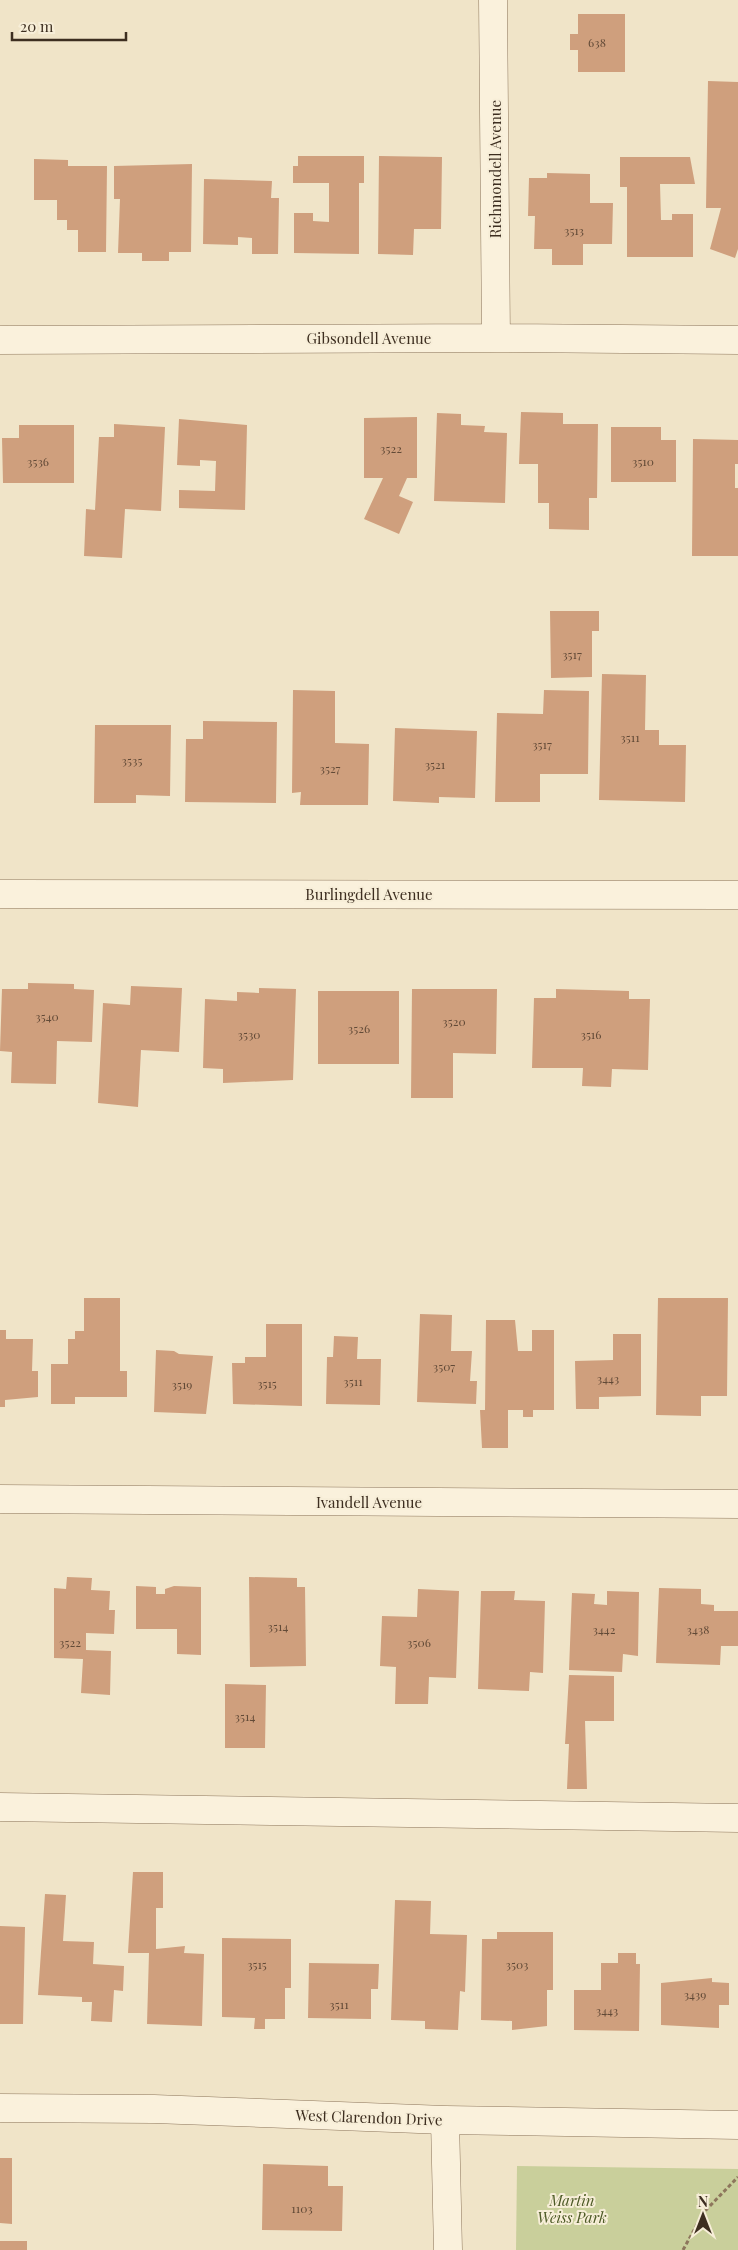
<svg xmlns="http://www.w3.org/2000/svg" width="738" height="2250" font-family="'Playfair Display',serif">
<rect width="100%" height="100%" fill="#f0e4c8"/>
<!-- green -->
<path fill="#c9cf9b" d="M517,2166L738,2169V2250H516Z"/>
<!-- building -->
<path fill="#cf9f7d" d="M578,14H625V72H578V50H570V34H578Z
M708,81L738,82V249L735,258L710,249L721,208H706Z
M298,156H364V183H359V254L294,253V213H313V221L329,222V183H293V166H298Z
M379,156L442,157L441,229H414L413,255L378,254Z
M620,157H690L695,184H660L661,220H672V214H693V257H627V187H620Z
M34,159L68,160V166H107L106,252H78V230H67V220H57V200H34Z
M192,164L191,252H169V261H142V253H118L120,199H114V166Z
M547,173L590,174V203H613L612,244H583V265H552V249H534L535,216H528L529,178H547Z
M204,179L272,181L271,198H279L278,254H252V238L238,237V245L203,244Z
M521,412L563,413V424H598L597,498H589V530L549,529V503H538V464H519Z
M437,413L461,414V425L485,426L484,432L507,433L505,503L434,501Z
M417,417V478H407L399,496L413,502L399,534L364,519L383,478H364V418Z
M179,419L247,425L245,510L179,508V490L215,491L216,461L200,460V466L177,465Z
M114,424L165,427L161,511L125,509L122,558L84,556L86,509L95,510L99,437H114Z
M19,425H74V483H3L2,438H19Z
M611,427H661V440H676V482H611Z
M693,439L738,440V464H735V488H738V556H692Z
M550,611H599V631H592V677L551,678Z
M602,674L646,675L645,730H659V745H686L685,802L599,800Z
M293,690L335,691V743L369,744L368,805H300L301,792L292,793Z
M544,690L589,691L588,774H540V802H495L497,713L543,714Z
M203,721L277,722L276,803L185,802L186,739H203Z
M95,725H171L170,796L136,795V803H94Z
M395,728L477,731L475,798L439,797V803L393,801Z
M28,983L74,984V989L94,990L92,1042L57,1041L56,1084L11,1083L12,1052L0,1051L2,989H28Z
M131,986L182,988L179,1052L141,1050L138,1107L98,1103L103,1003L130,1005Z
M259,988L296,989L293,1080L223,1083V1069L203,1068L205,999L237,1001V992L259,993Z
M412,989H497L496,1054L453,1053V1098H411Z
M556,989L629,991V999H650L648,1070L612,1069L611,1087L582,1086L583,1068H532L534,998H556Z
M318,991H399V1064H318Z
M84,1298H120V1371H127V1397H75V1404H51V1364H68V1339H75V1331H84Z
M658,1298H728L727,1396H701V1416L656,1415Z
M420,1314L452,1315L451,1351H472L470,1381H477L476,1404L417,1402Z
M486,1320H515L518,1351H532V1330H554V1410H533V1417H523V1410H508V1448H482L480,1410H485Z
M266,1324H302V1406L233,1404L232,1363H245V1357H266Z
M0,1330H6V1339H33L32,1371H38V1397L5,1400V1407H0Z
M613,1334H641V1396L599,1397V1409H576L575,1361L613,1360Z
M334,1336L358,1337L357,1359H381L380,1405L326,1404L327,1357H333Z
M156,1350L174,1351L179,1354L213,1356L206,1414L154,1412Z
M67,1577L92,1578L91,1590L110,1591L109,1610H115L114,1634L86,1633V1650L111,1651L110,1695L81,1693L83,1659L54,1658V1588L66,1589Z
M249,1577L297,1578V1587H305L306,1666L250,1667Z
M136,1586L156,1587V1594H165V1589L174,1586L201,1587V1655L177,1654V1629H136Z
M659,1588L701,1589V1604L714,1605V1611H738V1646H721L720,1665L656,1663Z
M418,1589L459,1591L456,1678L429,1677L428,1704H395L396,1667L380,1666L382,1616L417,1617Z
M481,1591H515L514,1600L545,1601L543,1673L530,1672L529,1691L478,1689Z
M607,1591L639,1592L638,1656L623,1654L622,1672L569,1670L572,1593L595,1594L594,1604L607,1605Z
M569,1675L614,1676V1721H585L587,1789H567L569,1744H565Z
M225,1684L266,1685L265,1748H225Z
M133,1872H163V1908H156V1949L185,1946L184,1953L204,1954L202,2026L147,2024L149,1953H128Z
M45,1894L66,1895L63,1941L94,1942L93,1964L124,1966L123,1991L114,1990L112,2022L91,2021L92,2002H82V1997L38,1995Z
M395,1900L431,1901L430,1934L467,1935L465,1992L460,1991L458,2030L425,2029V2021L391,2020Z
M0,1926L25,1927L23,2024H0Z
M497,1932H553V1990H547V2026L512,2030V2021L481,2020L482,1939H497Z
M222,1938L291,1939V1988H285V2019H265V2029H254L255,2018L222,2017Z
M618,1953H636V1964H640L639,2031L574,2030V1990H601V1963H618Z
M309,1963L379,1964L378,1989H371V2019L308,2018Z
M712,1978V1982L729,1983V2005H719V2028L661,2025V1983Z
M0,2158H12V2224L0,2223Z
M263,2164L328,2166V2186H343L342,2231L262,2230Z
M0,2241H27V2250H0Z"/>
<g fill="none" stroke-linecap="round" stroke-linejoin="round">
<defs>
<path id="minor" d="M493,0L496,338
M0,340L496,338L738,340
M0,894L738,895
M0,1499L738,1504
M0,1807L738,1818
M0,2108L154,2109L445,2120L738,2125
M445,2120L448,2250"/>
</defs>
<!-- minor casing -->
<use href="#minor" stroke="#8d765c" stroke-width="29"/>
<!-- path -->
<path stroke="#8d765c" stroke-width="3" stroke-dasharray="4 2.5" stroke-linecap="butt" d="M683,2250L704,2212L738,2177"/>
<!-- minor -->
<use href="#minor" stroke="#faf1dc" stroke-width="28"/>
</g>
<g text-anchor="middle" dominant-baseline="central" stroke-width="4" stroke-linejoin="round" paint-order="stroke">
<!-- number labels -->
<g font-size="12" fill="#624a37">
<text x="597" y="42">638</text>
<text x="574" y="230">3513</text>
<text x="391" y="448">3522</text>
<text x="38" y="461">3536</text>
<text x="643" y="461">3510</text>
<text x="572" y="654">3517</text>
<text x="630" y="737">3511</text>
<text x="542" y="744">3517</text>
<text x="132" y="760">3535</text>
<text x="435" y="764">3521</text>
<text x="330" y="768">3527</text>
<text x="47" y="1016">3540</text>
<text x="454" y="1021">3520</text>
<text x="359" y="1028">3526</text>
<text x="249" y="1034">3530</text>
<text x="591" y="1034">3516</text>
<text x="444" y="1366">3507</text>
<text x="608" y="1378">3443</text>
<text x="353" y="1381">3511</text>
<text x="267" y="1383">3515</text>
<text x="182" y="1384">3519</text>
<text x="278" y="1626">3514</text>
<text x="604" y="1629">3442</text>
<text x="698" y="1629">3438</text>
<text x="70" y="1642">3522</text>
<text x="419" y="1642">3506</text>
<text x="245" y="1716">3514</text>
<text x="257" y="1964">3515</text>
<text x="517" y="1964">3503</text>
<text x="695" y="1994">3439</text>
<text x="339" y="2004">3511</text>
<text x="607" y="2010">3443</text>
<text x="302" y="2208">1103</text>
</g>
<!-- street labels -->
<g font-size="15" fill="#3d2e20" stroke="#f7eed8">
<text transform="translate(495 169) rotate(-90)">Richmondell Avenue</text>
<text x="369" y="338">Gibsondell Avenue</text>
<text x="369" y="894">Burlingdell Avenue</text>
<text x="369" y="1502">Ivandell Avenue</text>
<text transform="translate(369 2117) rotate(2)">West Clarendon Drive</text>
</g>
<!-- park labels -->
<g font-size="15" font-style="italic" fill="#4d5a26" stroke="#f7eed8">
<text x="572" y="2200">Martin<tspan x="572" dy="17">Weiss Park</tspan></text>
</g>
</g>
<!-- north arrow -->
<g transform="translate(703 2215)" stroke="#f7eed8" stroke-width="4" paint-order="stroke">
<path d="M0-4L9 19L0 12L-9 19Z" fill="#3d2e20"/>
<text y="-8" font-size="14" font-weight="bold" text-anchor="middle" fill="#3d2e20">N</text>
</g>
<!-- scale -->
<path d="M12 32v8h114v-8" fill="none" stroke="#3d2e20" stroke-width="2.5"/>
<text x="20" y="32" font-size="15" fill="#3d2e20" stroke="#f7eed8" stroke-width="4" paint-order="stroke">20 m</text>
</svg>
